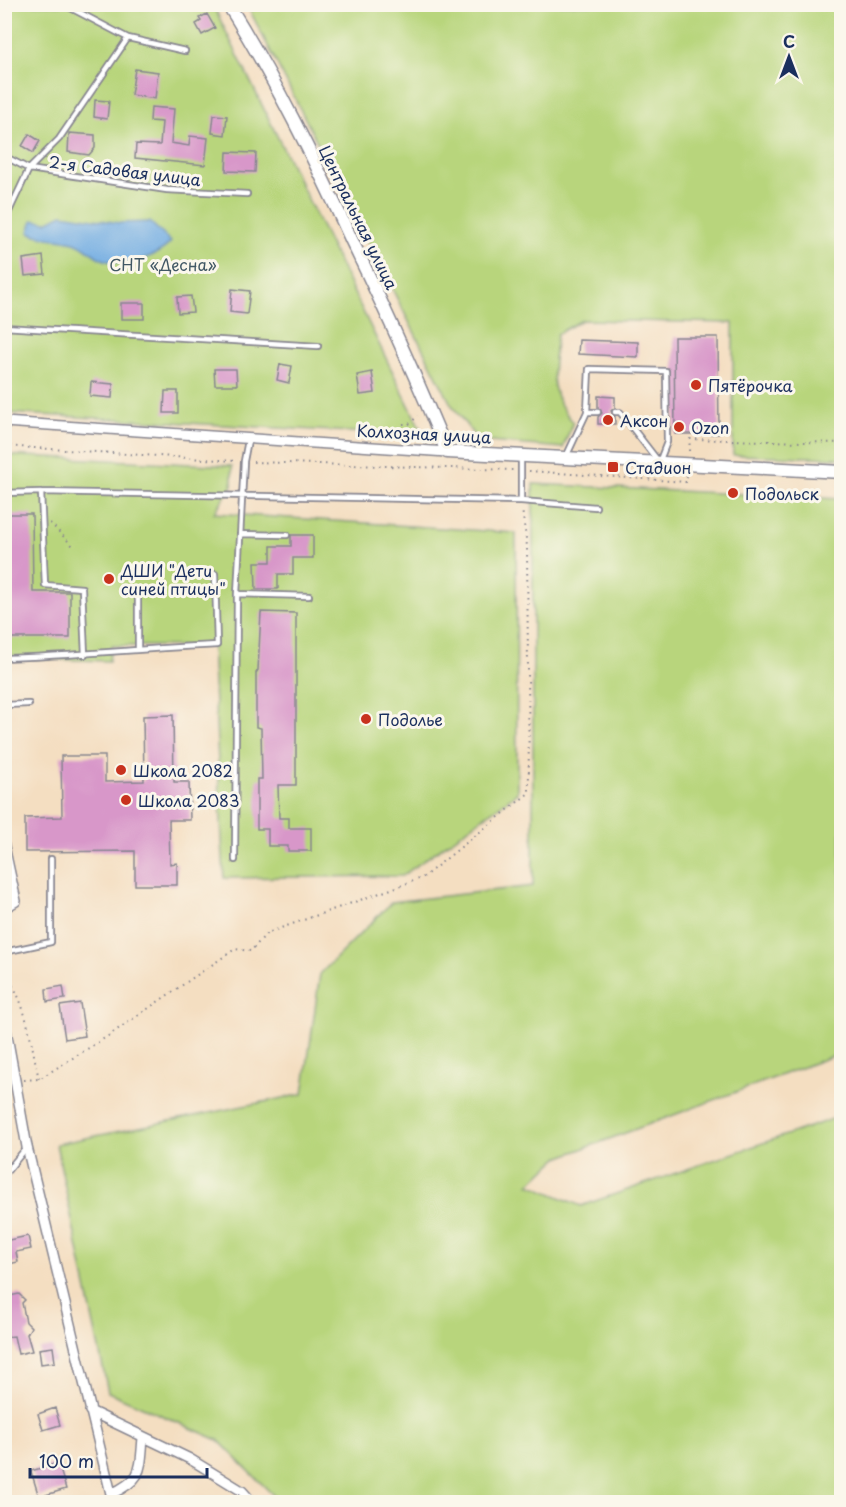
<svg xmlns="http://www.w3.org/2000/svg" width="846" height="1507" font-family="'Playpen Sans',sans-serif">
<rect width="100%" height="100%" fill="#fbf7ec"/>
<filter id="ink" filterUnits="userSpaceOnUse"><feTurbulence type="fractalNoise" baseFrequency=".0167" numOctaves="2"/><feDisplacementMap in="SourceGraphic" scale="12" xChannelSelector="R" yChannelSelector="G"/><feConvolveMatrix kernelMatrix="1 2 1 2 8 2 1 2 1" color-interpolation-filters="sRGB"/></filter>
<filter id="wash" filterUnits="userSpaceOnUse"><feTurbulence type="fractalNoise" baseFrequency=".008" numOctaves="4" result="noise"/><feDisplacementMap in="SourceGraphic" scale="24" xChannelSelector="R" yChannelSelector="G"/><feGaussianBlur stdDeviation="1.35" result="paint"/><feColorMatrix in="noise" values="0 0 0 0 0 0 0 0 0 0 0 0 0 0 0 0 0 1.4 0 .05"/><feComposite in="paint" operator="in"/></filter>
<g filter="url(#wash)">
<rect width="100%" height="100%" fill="#f4dec1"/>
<!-- green -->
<path fill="#b8d57b" stroke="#6a826c" stroke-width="1.5" d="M4,5H213L424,436L5,413Z
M247,5H841V458L733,455V323L582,320L557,334C553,371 546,392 573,422L563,448L478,441L451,404Z
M4,455L232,466V486L214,513L516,533L517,793L402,876L224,878L212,646H111L109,661L5,658Z
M533,484L841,499V1053L558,1158L529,1184L581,1206L841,1116V1502H280L218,1440L108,1392L56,1144L303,1094L320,974L392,902L533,886Z"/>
<!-- water -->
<path fill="#71ace2" stroke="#466ea0" stroke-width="1.5" d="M62,214L120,223L150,222L171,242C158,258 123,268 102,259C92,255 85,245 74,242C57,237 47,241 29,232L33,220L47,222Z"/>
<g id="blocks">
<!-- building -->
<path fill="#d897c9" d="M207,14L215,28L202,35L196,24L201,21L199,18Z
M135,69L158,72L155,99L131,95Z
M95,100L109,101L107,119L94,117Z
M151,107L174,109L171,143L189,146L190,136L208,138L205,165L135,158L136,144L160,145L162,122L150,121Z
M214,115L227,116L225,135L212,133Z
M69,133L95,135V148L89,155L68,152Z
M29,134L40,141L33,153L22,146Z
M227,152L256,153L255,172L226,171Z
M43,256L45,274L25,276L23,259Z
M232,289L250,291L247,314L230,312Z
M191,296L193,312L178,313L177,297Z
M121,303H144V319H121Z
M674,337H718L719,434H675Z
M579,340L638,342V357L578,354Z
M280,364L292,366L289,383L277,380Z
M214,369H236L237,385H215Z
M372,372L375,393L360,395L357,375Z
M91,382L113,384L112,398L90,396Z
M165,391H178V413H164Z
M598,396L615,397V408L611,411L615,417V424H598V417L602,413L598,408Z
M4,514H32L33,592H70V638H4Z
M291,535H313V558H293V574H278V589H256L255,562H271V546H291Z
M261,612L296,613V785H278L279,818H289V828H311V851H288V846H268V829H257V779H262L261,728L256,727V673L258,670Z
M173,715L174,782H189L190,820H169L170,864L177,863V885H135V851L25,852V818L62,817L61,756H105V782L144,781L143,716Z
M63,986L65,999L47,1002L46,989Z
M80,1003L85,1036L65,1039L60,1006Z
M28,1236L31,1249L16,1252L18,1262L4,1265V1241Z
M19,1294L25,1300L22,1303L26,1322L31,1327L27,1334L32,1351L18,1354L14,1336L6,1337L4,1297Z
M53,1347L55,1362L41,1364L39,1349Z
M55,1408L60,1425L43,1430L38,1414Z
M58,1463L66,1489L39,1497L31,1471Z"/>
</g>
</g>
<g filter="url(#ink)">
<use href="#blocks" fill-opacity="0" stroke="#888690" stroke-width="1.5"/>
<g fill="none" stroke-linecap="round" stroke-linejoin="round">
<defs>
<path id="service" d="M63,4L128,38L185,51
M4,156L29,169L167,190L247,194
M4,222L29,169L59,139L128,38
M4,327L318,346
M587,412L589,369L666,371L667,442L660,460
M615,412H620L658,461
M566,457L587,412H598
M521,458V501
M41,492L521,501L596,507
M4,493L41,492L45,585L82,588L85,655
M240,534L287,535
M138,594V648
M237,594L309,596
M4,658C76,656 146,648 217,645L215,574
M4,705L29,704
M235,860L237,594L244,461L248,440
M4,952L51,942V859
M4,1175L27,1147"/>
<path id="minor" d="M4,422L447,452
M4,846L16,901L4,908
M4,1019L27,1147L113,1502
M90,1411L190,1459L242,1491L252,1502
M111,1494C143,1479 140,1471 143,1438"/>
<path id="tertiary" d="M228,4C275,79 314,159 351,239C385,309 417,379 447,452L842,472"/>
</defs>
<!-- service casing -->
<use href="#service" stroke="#888690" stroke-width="8"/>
<!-- minor casing -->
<use href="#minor" stroke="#888690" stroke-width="12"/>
<!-- tertiary casing -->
<use href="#tertiary" stroke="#888690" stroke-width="15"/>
<!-- path -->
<path stroke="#888690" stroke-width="2" stroke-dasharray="1.5 4.5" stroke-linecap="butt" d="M403,435L402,424H409L418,416
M4,446L235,461
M689,451L690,439L842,443
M253,462L514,470
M529,471L686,482L687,475
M50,523L74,547
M4,977C25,989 33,1055 39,1079
M24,1080L39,1079L108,1036L235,949L251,951L267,933L422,878L529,793L527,546L522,509"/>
<!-- service -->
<use href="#service" stroke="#fff" stroke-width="4.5"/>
<!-- minor -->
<use href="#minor" stroke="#fff" stroke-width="9"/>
<!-- tertiary -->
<use href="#tertiary" stroke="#fff" stroke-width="12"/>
</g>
</g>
<!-- markers -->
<g fill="#c8321e" stroke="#fbf7ec" stroke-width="2">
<circle cx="696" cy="385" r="6"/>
<circle cx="608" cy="420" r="6"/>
<circle cx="679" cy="427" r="6"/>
<rect x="607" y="461" width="12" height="12" rx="3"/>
<circle cx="733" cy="493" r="6"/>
<circle cx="109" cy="579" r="6"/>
<circle cx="366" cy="719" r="6"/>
<circle cx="121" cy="770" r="6"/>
<circle cx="126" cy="800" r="6"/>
</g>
<g text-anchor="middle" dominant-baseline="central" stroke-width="6" stroke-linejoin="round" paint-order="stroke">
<!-- street labels -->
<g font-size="16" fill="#1b2f5e" stroke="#fbf7ec">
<text transform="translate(125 170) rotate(7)">2-я Садовая улица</text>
<text transform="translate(359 217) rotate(64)">Центральная улица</text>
<text transform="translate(424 433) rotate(3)">Колхозная улица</text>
</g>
<!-- park labels -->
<g font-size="16" fill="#425865" stroke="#fbf7ec">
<text x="163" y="264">СНТ «Десна»</text>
</g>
<!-- poi labels -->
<g font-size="16" fill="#1b2f5e" stroke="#fbf7ec" text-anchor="start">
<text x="708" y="385">Пятёрочка</text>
<text x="620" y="420">Аксон</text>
<text x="691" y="427">Ozon</text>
<text x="625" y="467">Стадион</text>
<text x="745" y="493">Подольск</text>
<text x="121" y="570">ДШИ "Дети<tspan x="121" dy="18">синей птицы"</tspan></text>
<text x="378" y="719">Подолье</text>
<text x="133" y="770">Школа 2082</text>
<text x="138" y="800">Школа 2083</text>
</g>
</g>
<!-- margin -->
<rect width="846" height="1507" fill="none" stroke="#fbf7ec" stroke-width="24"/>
<!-- north arrow -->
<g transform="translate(789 57)" stroke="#fbf7ec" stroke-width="4.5" paint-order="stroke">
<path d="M0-4.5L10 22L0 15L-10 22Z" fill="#1b2f5e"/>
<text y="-9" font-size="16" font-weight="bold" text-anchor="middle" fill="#1b2f5e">С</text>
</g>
<!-- scale -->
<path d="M30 1468v9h177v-9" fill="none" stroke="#1b2f5e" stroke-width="3"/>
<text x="39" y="1468" font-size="18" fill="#1b2f5e" stroke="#fbf7ec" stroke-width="4.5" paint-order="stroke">100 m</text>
</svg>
